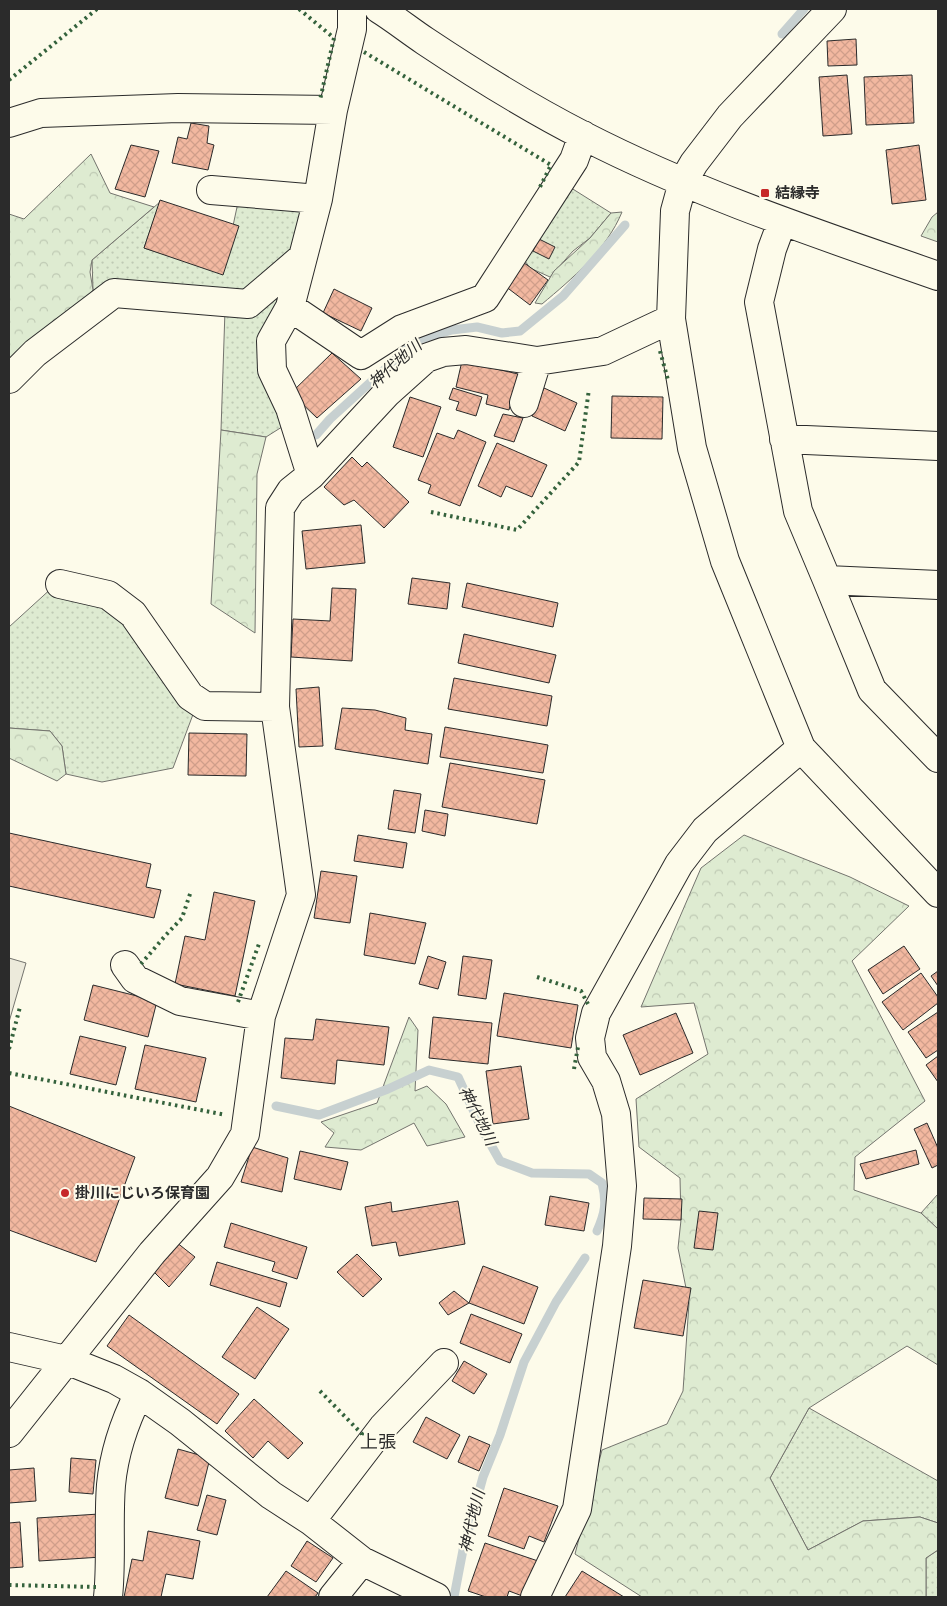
<svg xmlns="http://www.w3.org/2000/svg" width="947" height="1606" font-family="Cabin,'Noto Sans JP',sans-serif">
<defs>
<pattern id="grass-dots" width="8" height="8" patternUnits="userSpaceOnUse" patternTransform="scale(1.25)"><rect width="8" height="8" fill="#deebd1"/><path d="M2 2h.1M6 6h.1" fill="none" stroke="#bfcab4" stroke-width="1.8" stroke-linecap="round"/></pattern>
<pattern id="forest-crowns" width="20" height="18" patternUnits="userSpaceOnUse" patternTransform="scale(1.25)"><rect width="20" height="18" fill="#deebd1"/><path d="M2 6a3 3 0 1 1 6 0M12 15a3 3 0 1 1 6 0" fill="none" stroke="#bfcab4"/></pattern>
<pattern id="building-cross-hatch" width="8" height="8" patternUnits="userSpaceOnUse" patternTransform="scale(1.25)"><rect width="8" height="8" fill="#f2b8a0"/><path d="M0 0l8 8M0 8l8-8" fill="none" stroke="#d09e8a"/></pattern>
</defs>
<rect width="100%" height="100%" fill="#fdfbea"/>
<!-- grass -->
<path fill="url(#grass-dots)" stroke="#74746e" d="M568,186L611,213L590,238L573,251L550,277L530,268L520,254Z
M225,190L318,199L272,361L293,420L266,437L221,430L225,310L93,290L92,260L160,202L144,248L223,273L237,207Z
M54,586L129,615L198,701L173,768L102,782L66,774L62,746L50,731L9,728V627Z
M938,1194V1229L921,1213Z
M809,1408L938,1481V1523L920,1517L863,1521L808,1550L770,1478Z
M938,1550V1597H926V1558Z"/>
<!-- forest -->
<path fill="url(#forest-crowns)" stroke="#74746e" d="M91,154L110,193L154,207L92,260L90,272L93,290L26,379L9,389V214L24,219Z
M622,212C607,249 572,279 542,304L535,303L554,271L590,238L611,213Z
M938,212V242L921,236L932,217Z
M221,430L266,437L257,474L255,633L211,604Z
M9,728L50,731L62,746L66,774L57,781L9,758Z
M744,835L850,877L909,906L852,961L925,1101L855,1157L854,1190L921,1213L938,1229V1365L907,1346L809,1408L770,1478L808,1550L863,1521L920,1517L938,1523V1550L926,1558V1597H642L575,1554L602,1450L667,1424L683,1391L689,1303L678,1248L681,1220L680,1178L639,1147L636,1099L708,1054L694,1003L641,1007L701,868Z
M409,1017L418,1030L415,1091L427,1086L446,1104L465,1137L427,1146L414,1123L361,1150L325,1147L334,1133L321,1122L377,1103Z"/>
<!-- parking -->
<path fill="#eceadb" stroke="#74746e" d="M9,958L26,963L9,1022Z"/>
<g fill="none" stroke-linecap="round" stroke-linejoin="round">
<!-- stream -->
<path stroke="#c7d0d0" stroke-width="9" d="M782,34L804,9
M316,435L330,419L417,340L452,330L477,327L502,333L520,331L563,296L625,225
M276,1106L319,1115L388,1089L429,1070L458,1077L482,1129L500,1161L532,1173L589,1174L602,1183C607,1203 605,1213 597,1231
M454,1597L463,1550L483,1477L500,1435L524,1362L556,1302L585,1258"/>
</g>
<!-- building -->
<path fill="url(#building-cross-hatch)" stroke="#2b2b2b" d="M856,39L857,65L828,66L827,41Z
M847,75L852,134L823,136L819,77Z
M912,75L914,123L866,125L864,77Z
M191,123L209,126L207,143L214,145L208,170L172,163L178,137L187,139Z
M131,145L159,151L145,197L115,189Z
M919,145L926,200L892,204L886,150Z
M160,200L239,226L223,275L144,248Z
M539,239L555,247L549,259L533,251Z
M520,260L548,280L530,305L505,286Z
M334,289L372,308L361,331L323,313Z
M332,353L361,379L317,418L291,393Z
M462,361L518,374L509,410L486,404L488,395L456,387Z
M453,388L482,397L476,416L456,410L459,402L449,399Z
M544,388L577,403L565,431L532,416Z
M612,396L663,397L662,439L611,438Z
M410,397L441,407L423,457L393,447Z
M503,414L523,418L514,442L494,436Z
M458,430L486,442L460,506L428,493L431,485L418,480L437,433L454,439Z
M497,443L547,465L532,497L506,486L501,497L478,486Z
M352,457L362,467L367,462L409,502L384,528L354,500L344,505L324,487Z
M361,525L365,563L306,569L302,531Z
M412,578L450,583L447,609L408,604Z
M467,583L558,603L553,627L462,607Z
M332,588L356,589L352,661L291,657L293,619L330,621Z
M464,634L556,655L549,683L458,663Z
M454,678L552,696L547,726L448,709Z
M319,687L323,746L299,747L296,689Z
M342,708L375,710L406,718L405,730L432,734L428,764L335,749Z
M445,727L548,745L543,773L440,757Z
M189,733L247,734L246,776L188,775Z
M450,763L545,780L537,824L442,807Z
M394,790L421,794L415,833L388,829Z
M425,810L448,814L445,836L422,831Z
M9,833L151,864L146,887L161,890L154,918L9,886Z
M358,835L407,843L403,868L354,861Z
M321,871L357,876L350,923L314,918Z
M214,892L255,901L235,996L175,984L185,936L205,940Z
M370,913L426,923L415,964L364,955Z
M904,946L920,969L883,994L868,970Z
M428,956L446,962L438,989L419,984Z
M463,956L492,960L486,999L458,995Z
M938,971V986L931,976Z
M921,973L938,997V1003L903,1030L882,1002Z
M93,985L157,1001L148,1037L84,1020Z
M504,993L578,1005L571,1048L497,1036Z
M938,1012V1050L926,1058L908,1032Z
M676,1013L693,1053L640,1075L623,1035Z
M433,1017L492,1023L488,1064L429,1058Z
M316,1019L389,1027L384,1065L337,1060L335,1084L281,1078L285,1038L313,1040Z
M80,1036L126,1047L116,1085L70,1074Z
M145,1045L206,1058L196,1102L135,1089Z
M938,1056V1082L926,1065Z
M521,1066L529,1119L493,1124L486,1071Z
M9,1106L135,1157L96,1262L9,1230Z
M927,1123L938,1148V1165L932,1168L914,1129Z
M252,1147L288,1158L282,1192L241,1182Z
M916,1150L919,1164L866,1179L860,1164Z
M300,1151L348,1162L341,1190L294,1179Z
M550,1196L589,1203L584,1231L545,1225Z
M644,1198L682,1199L681,1220L643,1219Z
M458,1201L465,1244L399,1256L396,1242L372,1246L365,1207L391,1202L392,1212Z
M699,1211L718,1213L713,1250L694,1248Z
M231,1223L307,1247L297,1279L272,1271L275,1262L224,1247Z
M176,1242L195,1257L169,1287L153,1271Z
M357,1254L382,1279L363,1297L337,1272Z
M217,1262L287,1283L280,1307L210,1285Z
M483,1266L538,1287L524,1324L469,1303Z
M643,1280L691,1288L683,1336L634,1328Z
M454,1291L469,1303L448,1315L439,1303Z
M257,1307L289,1329L255,1379L222,1357Z
M471,1314L522,1334L510,1363L460,1343Z
M129,1315L239,1394L217,1424L107,1346Z
M464,1361L487,1374L474,1394L452,1381Z
M254,1399L303,1443L288,1459L268,1441L253,1458L225,1431Z
M426,1417L460,1435L447,1459L413,1442Z
M469,1436L490,1445L479,1471L458,1462Z
M178,1449L210,1458L198,1506L165,1498Z
M71,1458L96,1460L93,1494L69,1492Z
M34,1468L36,1501L9,1503V1470Z
M504,1488L558,1506L544,1542L529,1536L524,1549L488,1536Z
M207,1495L226,1500L217,1535L197,1530Z
M99,1514L102,1557L39,1561L37,1518Z
M20,1522L23,1567L9,1568V1523Z
M148,1531L200,1541L193,1579L166,1574L161,1597H124L132,1559L143,1561Z
M307,1541L333,1558L316,1582L291,1566Z
M485,1543L538,1561L525,1597L509,1591L507,1597H486L468,1591Z
M286,1571L318,1593L315,1597H267Z
M582,1571L624,1597H565Z"/>
<g fill="none" stroke-linecap="round" stroke-linejoin="round">
<defs>
<path id="minor" d="M379,9C395,19 410,31 425,41C476,75 529,108 584,136C697,194 818,234 938,276
M832,9L730,116L694,163L683,182L675,211L671,319L692,448L725,561L801,748L938,893
M9,123L41,113L178,108L333,110
M211,190L318,199
M782,222L772,249L759,302L798,511L827,580L872,690L938,758
M290,307L361,355L402,329L485,298L574,160L583,135
M9,379L35,353L114,293L248,304L303,257
M524,403L537,361
M784,439L938,446
M311,475L290,408L272,370L271,341L290,307L318,199L333,110L352,29V9
M827,580L938,585
M60,584L108,595L133,614L190,696L205,706L275,707
M125,965L135,979L180,1001L261,1016
M9,1347L66,1360L114,1379L139,1393L180,1422L271,1495L311,1521L362,1561L436,1597
M9,1433L152,1253L220,1177L245,1134L261,1016L301,895L275,707L280,508L291,491L311,475L387,393L426,358L443,352L466,350L537,361L603,351L671,319
M311,1521L383,1427L444,1363
M108,1597C112,1560 108,1522 111,1485C114,1453 125,1421 139,1393
M333,1597L362,1561
M535,1597L577,1509L617,1246L622,1186L616,1114L606,1081L592,1057L590,1038L596,1013L679,864L705,830L801,748"/>
</defs>
<!-- minor casing -->
<use href="#minor" stroke="#2b2b2b" stroke-width="30"/>
<!-- minor -->
<use href="#minor" stroke="#fdfbea" stroke-width="28"/>
<!-- hedge -->
<path stroke="#34623c" stroke-width="4" stroke-dasharray="2.5 4" stroke-linecap="butt" d="M299,9L334,38L320,100
M364,52L551,165L540,187
M9,80L97,9
M660,351L668,380
M431,512L517,530L579,462L589,389
M141,964L165,936L182,918L191,891
M537,977L581,991L588,1004
M238,1002L260,941
M9,1049L20,1007
M574,1069L578,1047
M9,1073L226,1115
M320,1391L362,1434L360,1437
M9,1585L96,1587"/>
</g>
<!-- markers -->
<g fill="#c62828" stroke="#fdfbea" stroke-width="2">
<rect x="760" y="188" width="10" height="10" rx="2.5"/>
<circle cx="65" cy="1193" r="5"/>
</g>
<g text-anchor="middle" dominant-baseline="central" stroke-width="4" stroke-linejoin="round" paint-order="stroke">
<!-- poi labels -->
<g font-size="15" font-weight="bold" fill="#2b2b2b" stroke="#fdfbea" text-anchor="start">
<text x="775" y="193">結縁寺</text>
<text x="75" y="1193">掛川にじいろ保育園</text>
</g>
<!-- water labels -->
<g font-size="16" font-style="italic" fill="#2b2b2b" stroke="#fdfbea">
<text transform="translate(395 364) rotate(-41)">神代地川</text>
<text transform="translate(478 1116) rotate(63)">神代地川</text>
<text transform="translate(472 1521) rotate(-77)">神代地川</text>
</g>
<!-- quarter labels -->
<g font-size="18" fill="#2b2b2b" stroke="#fdfbea">
<text x="378" y="1442">上張</text>
</g>
</g>
<!-- border -->
<rect width="947" height="1606" fill="none" stroke="#2b2b2b" stroke-width="20"/>
</svg>
